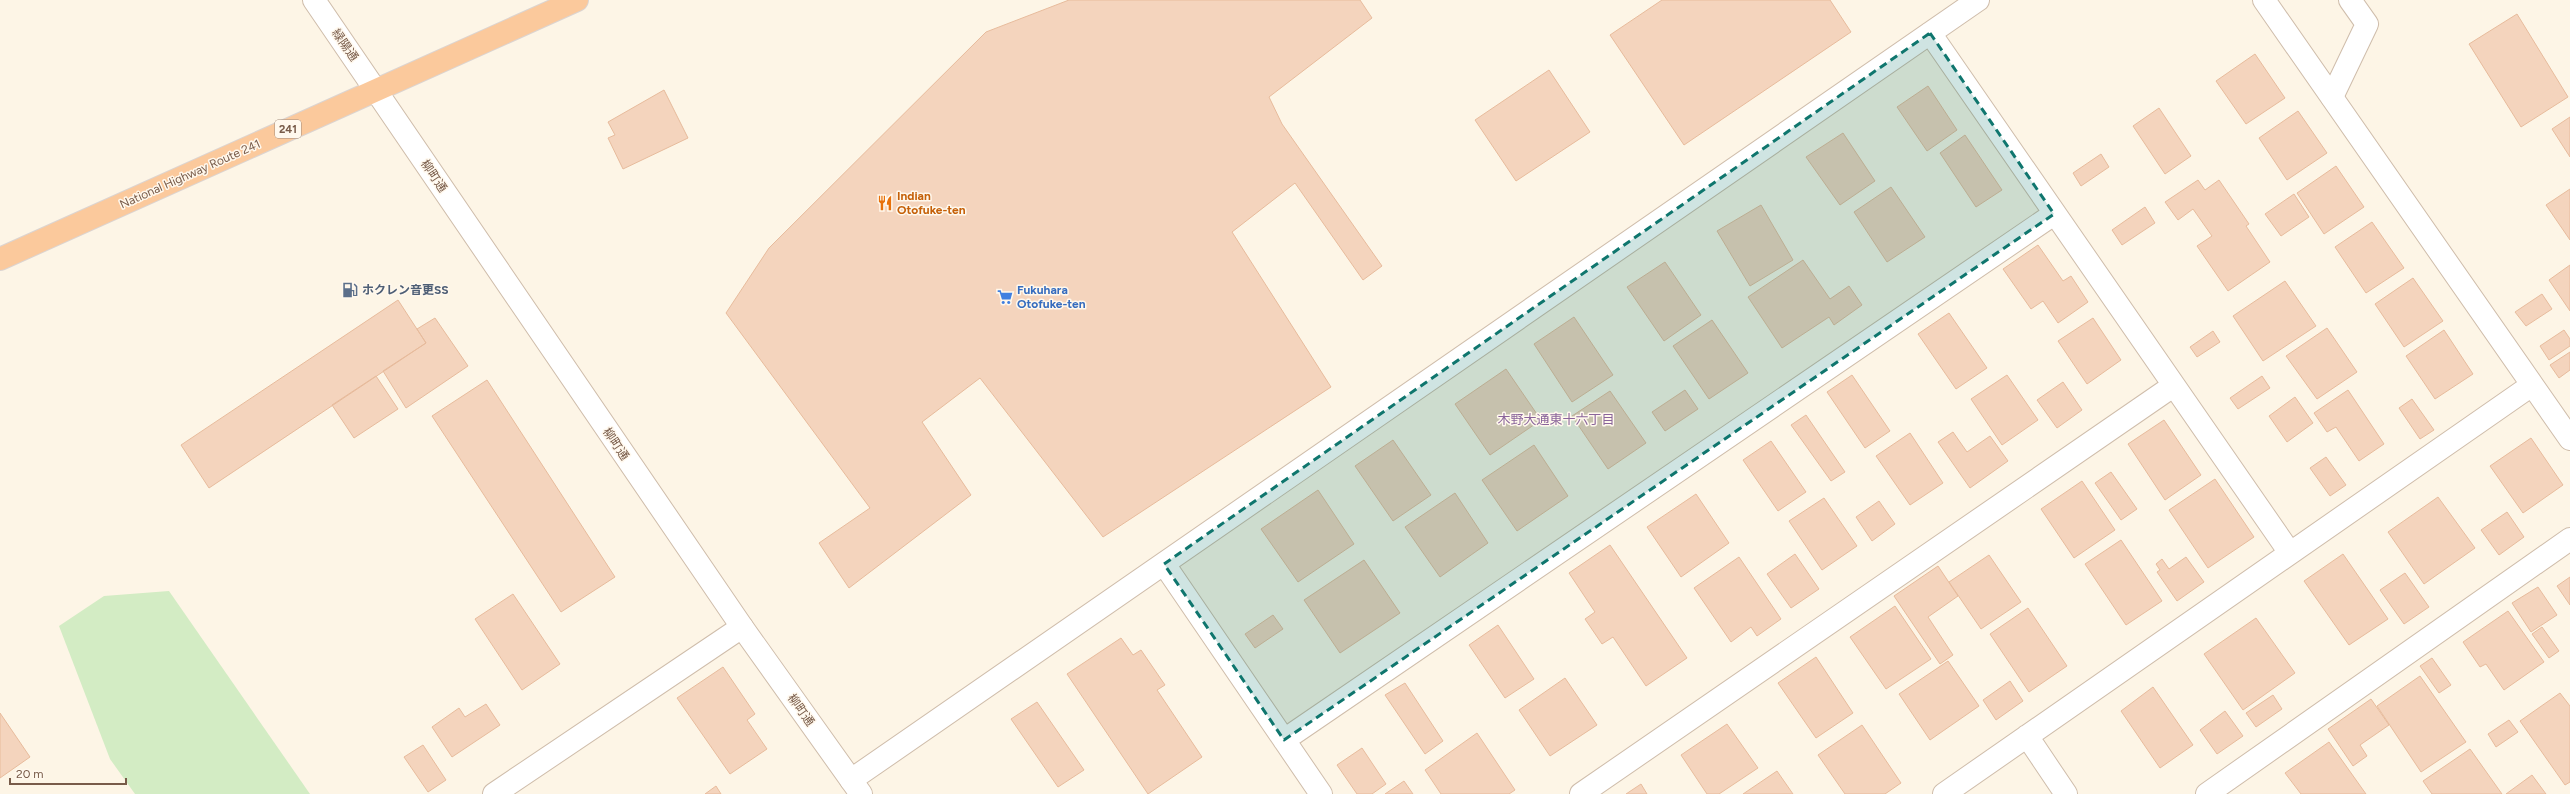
<svg xmlns="http://www.w3.org/2000/svg" width="2570" height="794" font-family="Figtree,'Noto Sans JP',sans-serif">
<rect width="100%" height="100%" fill="#fdf5e6"/>
<!-- green -->
<path fill="#d3ecc4" d="M169,591L310,794H135L110,759L59,626L104,596Z"/>
<!-- building -->
<path fill="#f4d4bd" stroke="#e7bb9c" d="M1069,0H1360L1372,18L1269,97L1282,124L1382,266L1363,280L1295,183L1232,232L1331,387L1103,537L980,378L922,422L971,495L849,588L819,543L870,508L726,313L769,248L986,32Z
M1662,0H1830L1851,32L1684,145L1610,35Z
M2517,14L2568,97L2521,127L2469,44Z
M2255,54L2285,98L2246,124L2216,81Z
M1549,70L1590,132L1516,181L1475,120Z
M1928,86L1957,130L1927,151L1897,107Z
M664,90L688,138L623,169L608,138L615,135L608,122Z
M2159,108L2191,156L2165,174L2133,126Z
M2298,111L2327,153L2287,180L2259,138Z
M2570,117V157L2552,129Z
M1843,133L1875,181L1840,205L1806,157Z
M1965,135L2002,190L1976,207L1940,153Z
M2101,154L2109,167L2081,186L2073,173Z
M2336,166L2364,207L2324,234L2297,193Z
M2198,180L2205,190L2219,180L2249,224L2246,226L2270,262L2228,291L2197,246L2212,236L2193,209L2178,220L2165,202Z
M1891,187L1925,237L1887,262L1854,212Z
M2570,189V240L2546,205Z
M2294,194L2309,217L2281,236L2265,214Z
M1761,205L1793,260L1750,286L1717,231Z
M2145,207L2155,223L2122,245L2112,230Z
M2372,222L2404,268L2366,293L2335,247Z
M2038,245L2063,281L2071,276L2088,302L2058,323L2043,301L2031,309L2003,269Z
M1803,260L1830,299L1849,286L1862,305L1834,325L1829,317L1782,348L1748,297Z
M1665,262L1701,315L1664,341L1627,287Z
M2570,265V311L2549,280Z
M2413,278L2443,321L2404,347L2375,304Z
M2285,281L2316,326L2263,361L2233,316Z
M2542,294L2552,309L2526,326L2515,312Z
M398,300L426,343L209,488L181,445Z
M1949,313L1987,368L1956,389L1918,334Z
M1574,317L1613,375L1572,402L1534,344Z
M435,318L468,366L406,408L383,371L426,343L417,329Z
M2093,318L2121,360L2087,384L2058,341Z
M1712,320L1748,373L1709,399L1673,346Z
M2327,328L2357,372L2317,399L2286,356Z
M2444,330L2473,374L2435,399L2406,356Z
M2564,330L2570,339V346L2549,360L2540,346Z
M2213,331L2220,342L2197,357L2190,347Z
M2570,352V370L2559,378L2550,365Z
M1506,369L1541,420L1490,455L1455,404Z
M1852,375L1890,431L1865,448L1827,392Z
M2007,375L2038,420L2002,445L1971,399Z
M376,376L398,409L354,438L332,405Z
M2262,376L2270,388L2238,409L2230,398Z
M487,380L615,577L561,612L432,416Z
M2063,382L2082,410L2057,428L2037,400Z
M1685,390L1698,409L1665,431L1652,412Z
M2348,390L2384,444L2359,461L2336,427L2327,432L2314,413Z
M1610,391L1646,443L1608,469L1572,416Z
M2295,397L2313,423L2287,442L2269,416Z
M2412,399L2434,430L2420,439L2399,408Z
M1806,415L1845,472L1831,481L1791,425Z
M2164,420L2201,475L2165,500L2128,444Z
M1953,432L1967,452L1990,436L2008,461L1970,488L1938,442Z
M1910,433L1943,483L1910,505L1876,456Z
M2531,438L2563,485L2523,513L2490,466Z
M1393,440L1431,495L1393,521L1355,466Z
M1771,441L1806,492L1778,511L1743,460Z
M1534,445L1568,496L1517,531L1482,480Z
M2326,457L2346,485L2330,496L2310,468Z
M2111,472L2137,509L2121,520L2095,483Z
M2215,479L2254,537L2208,568L2169,510Z
M2082,481L2115,530L2074,558L2041,509Z
M1318,490L1354,544L1298,582L1261,529Z
M1455,493L1488,543L1440,577L1405,527Z
M1696,494L1729,543L1681,577L1647,527Z
M2438,497L2475,548L2424,584L2388,532Z
M1824,498L1857,546L1822,570L1789,521Z
M1879,501L1895,524L1872,541L1856,517Z
M2507,512L2524,537L2499,555L2481,530Z
M2121,540L2162,601L2126,625L2085,564Z
M1610,545L1687,658L1646,686L1613,637L1602,644L1585,619L1595,612L1569,573Z
M1795,554L1819,589L1791,608L1767,574Z
M2343,554L2388,619L2349,645L2304,581Z
M1989,555L2021,602L1981,629L1949,582Z
M1739,557L1781,619L1757,636L1751,627L1731,642L1694,588Z
M2186,557L2204,582L2177,601L2157,572L2160,570L2156,564L2162,559L2169,569Z
M1364,560L1400,613L1340,653L1304,600Z
M1938,566L1958,596L1928,617L1953,655L1940,664L1894,596Z
M2405,573L2429,607L2404,624L2380,590Z
M2570,577V605L2557,586Z
M2538,587L2557,615L2531,632L2512,603Z
M513,594L560,664L522,690L475,619Z
M1895,606L1931,659L1886,689L1850,637Z
M2028,608L2067,666L2029,692L1990,634Z
M2508,611L2544,662L2504,690L2486,664L2480,667L2463,642Z
M1273,615L1283,629L1255,648L1245,634Z
M2256,618L2295,673L2243,710L2204,654Z
M1498,625L1534,679L1505,698L1469,645Z
M2542,627L2559,651L2549,658L2532,634Z
M1121,638L1133,655L1141,650L1165,685L1157,690L1202,757L1148,794L1067,674Z
M1816,657L1853,713L1816,738L1778,683Z
M2432,658L2451,685L2439,693L2420,666Z
M1948,661L1979,706L1930,740L1899,694Z
M723,667L755,714L747,720L767,749L730,774L677,698Z
M2420,676L2466,742L2421,772L2377,706Z
M1565,678L1597,725L1550,756L1519,710Z
M2010,681L2023,701L1996,720L1983,700Z
M1405,683L1443,741L1425,754L1385,695Z
M2153,687L2193,745L2160,768L2121,711Z
M2560,693L2570,706V782L2565,785L2520,721Z
M2273,695L2282,709L2256,727L2246,713Z
M2371,699L2389,725L2360,745L2367,756L2353,766L2328,729Z
M1037,702L1084,770L1058,787L1011,719Z
M486,704L500,725L452,757L432,727L459,708L465,717Z
M2225,711L2243,736L2217,754L2200,730Z
M0,713L30,757L0,778Z
M2509,720L2518,732L2496,747L2488,734Z
M1727,724L1758,768L1719,794H1707L1681,755Z
M1862,725L1901,783L1885,794H1845L1818,755Z
M1477,733L1515,790L1509,794H1441L1425,770Z
M2329,742L2366,794H2301L2285,773Z
M423,745L446,780L428,792L404,757Z
M1362,748L1386,784L1372,794H1357L1337,765Z
M2470,749L2502,794H2432L2423,781Z
M1777,771L1793,794H1743Z
M2532,775L2546,794H2506Z
M1404,781L1413,794H1385Z
M1641,784L1647,794H1626Z
M716,786L721,794H705Z"/>
<g fill="none" stroke-linecap="round" stroke-linejoin="round">
<defs>
<path id="service" d="M2332,97L2367,24L2350,0"/>
<path id="minor" d="M2264,0L2570,439
M1930,33L2290,553
M1164,564L1321,794
M2027,736L2066,794
M1284,740L2054,214
M851,780L1978,0
M494,794L742,627
M1581,794L2173,386
M1944,794L2532,385
M2207,794L2570,539"/>
<path id="tertiary" d="M314,0L742,627L861,794"/>
<path id="trunk" d="M0,259L577,0"/>
</defs>
<!-- service casing -->
<use href="#service" stroke="#cfbdab" stroke-width="24"/>
<!-- minor casing -->
<use href="#minor" stroke="#cfbdab" stroke-width="24"/>
<!-- tertiary casing -->
<use href="#tertiary" stroke="#cfbdab" stroke-width="24"/>
<!-- trunk casing -->
<use href="#trunk" stroke="#dcd4d0" stroke-width="24"/>
<!-- service -->
<use href="#service" stroke="#fff" stroke-width="22"/>
<!-- minor -->
<use href="#minor" stroke="#fff" stroke-width="22"/>
<!-- tertiary -->
<use href="#tertiary" stroke="#fff" stroke-width="22"/>
<!-- trunk -->
<use href="#trunk" stroke="#fbc99c" stroke-width="22"/>
</g>
<!-- marked area -->
<path fill="#0f766e" fill-opacity="0.2" stroke="#0f766e" stroke-width="3" stroke-dasharray="8 5" stroke-linejoin="round" d="M1930,33L2054,214L1284,740L1164,564Z"/>
<!-- icons -->
<defs>
<symbol id="restaurant-bare" viewBox="-9 -9 18 18"><path d="M-5-6h1v4h1v-4h1v4h1v-4h1v5L-1.5 .5V6h-2V.5L-5-1ZM5-6V6H3V1.5H1.5Q1.5-4 5-6Z" fill="#e8710a" stroke="#fff8ed" stroke-width="2.5" paint-order="stroke"/></symbol>
<symbol id="fuel-bare" viewBox="-9 -9 18 18"><path d="M-5.5-6h7V0h2V4h1.3V-2.5L3-4.5l.8-.8L6-3V5H2.5V1h-1V6h-7ZM-4.2-4.7v3.2H.2V-4.7Z" fill="#5c6f8a" stroke="#fff8ed" stroke-width="2.5" paint-order="stroke"/></symbol>
<symbol id="supermarket-bare" viewBox="-9 -9 18 18"><path d="M-6-5.5h2.5l.6 2H6L4.5 2H-2.5L-4.4-4H-6ZM-1.5 3.2a1.3 1.3 0 1 0 .1 0ZM3 3.2a1.3 1.3 0 1 0 .1 0Z" fill="#3f7fe0" stroke="#fff8ed" stroke-width="2.5" paint-order="stroke"/></symbol>
</defs>
<g fill-rule="evenodd">
<use href="#restaurant-bare" x="874" y="192" width="22" height="22"/>
<use href="#fuel-bare" x="339" y="279" width="22" height="22"/>
<use href="#supermarket-bare" x="994" y="286" width="22" height="22"/>
</g>
<g text-anchor="middle" dominant-baseline="central" stroke-width="3" stroke-linejoin="round" paint-order="stroke">
<!-- shield labels -->
<rect fill="#fff8ed" stroke="#a08a7a" stroke-width="1" x="275" y="120" width="26" height="18" rx="3"/>
<g font-size="11" font-weight="bold" fill="#785b49">
<text x="288" y="129">241</text>
</g>
<!-- street labels -->
<g font-size="12" fill="#785b49" stroke="#fff8ed">
<text transform="translate(345 45) rotate(55)">緑陽通</text>
<text transform="translate(190 174) rotate(-24)">National Highway Route 241</text>
<text transform="translate(434 176) rotate(56)">柳町通</text>
<text transform="translate(616 444) rotate(56)">柳町通</text>
<text transform="translate(801 710) rotate(54)">柳町通</text>
</g>
<!-- food labels -->
<g font-size="12" font-weight="bold" fill="#c56008" stroke="#fff8ed" text-anchor="start">
<text x="897" y="196">Indian<tspan x="897" dy="14">Otofuke-ten</tspan></text>
</g>
<!-- service labels -->
<g font-size="12" font-weight="bold" fill="#4e5e75" stroke="#fff8ed" text-anchor="start">
<text x="362" y="290">ホクレン音更SS</text>
</g>
<!-- shop labels -->
<g font-size="12" font-weight="bold" fill="#366cbe" stroke="#fff8ed" text-anchor="start">
<text x="1017" y="290">Fukuhara<tspan x="1017" dy="14">Otofuke-ten</tspan></text>
</g>
<!-- neighbourhood labels -->
<g font-size="13" fill="#8a659b" stroke="#fff8ed">
<text x="1556" y="419">木野大通東十六丁目</text>
</g>
</g>
<!-- scale -->
<path d="M10 778v6h116v-6" fill="none" stroke="#785b49" stroke-width="2"/>
<text x="16" y="778" font-size="12" fill="#785b49" stroke="#fff8ed" stroke-width="3" paint-order="stroke">20 m</text>
</svg>
